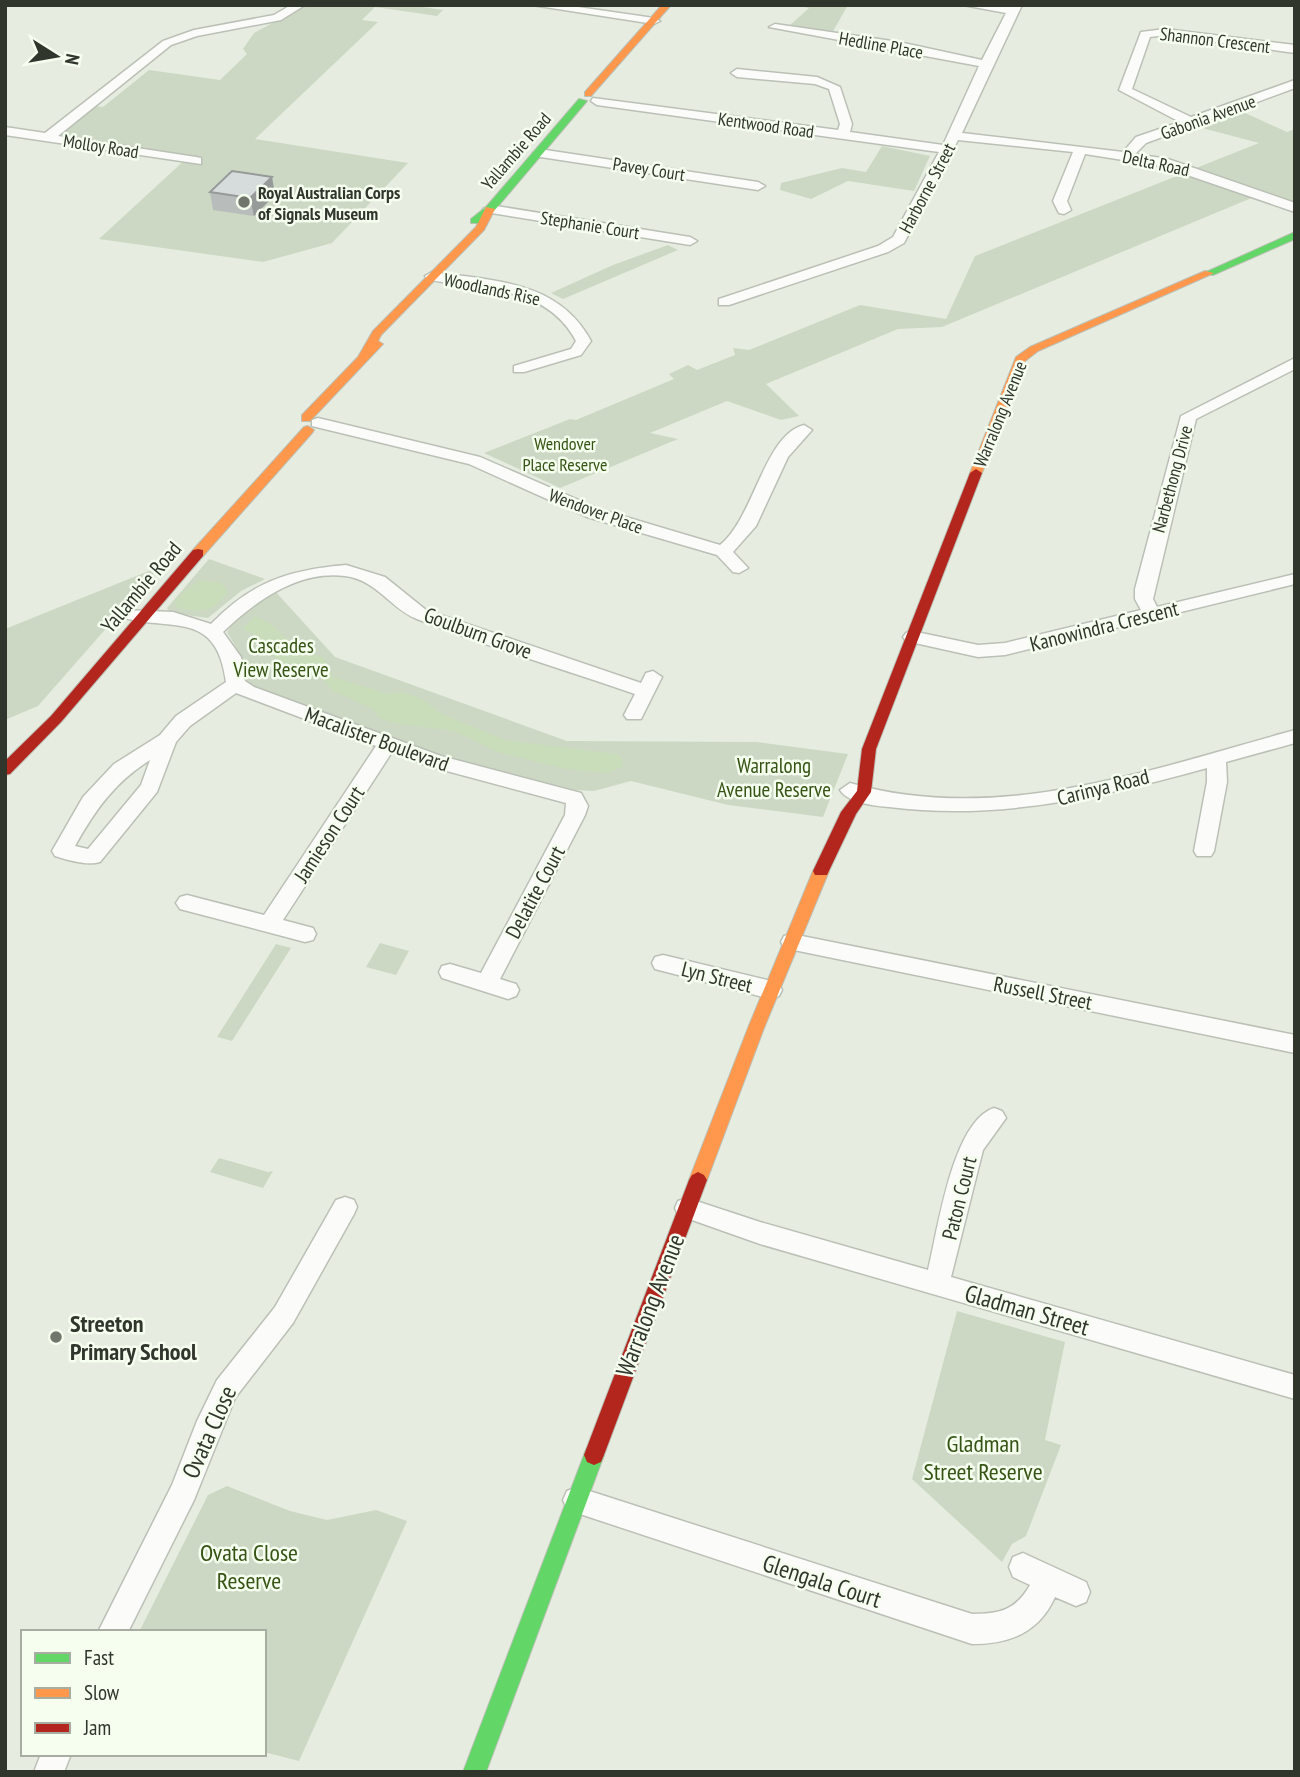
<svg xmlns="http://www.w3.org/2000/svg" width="1300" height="1777" font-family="'PT Sans Narrow',sans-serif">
<rect width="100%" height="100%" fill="#e6ede0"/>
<!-- green -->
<path fill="#ccd8c3" d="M305,5H409L443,10L437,16L375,7L362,20L378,22L255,139L408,163L332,243L263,262L99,239L188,157L67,138L63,132L95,106L103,107L149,70L220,80L247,54L243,49L254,33Z
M794,5H848L832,33L790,25L809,8Z
M1243,112L1287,132L1295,129V204L1196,168L1259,143L1202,128Z
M882,146L930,156L914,191L848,181L811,199L780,190L781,183L842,168L866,172Z
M1187,172L1254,197L942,327L898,329L766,384L799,416L781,420L727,401L650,433L678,439L560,488L484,453L570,419L576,420L674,379L669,374L688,365L697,370L735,355L733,348L749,350L860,305L946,319L975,256Z
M668,245L678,250L563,299L551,293L613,265Z
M209,559L265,579L241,591L208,618L170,613L167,608Z
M161,566L38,706L5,720V629Z
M274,590L335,657L567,741L757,742L848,754L823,817L728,805L631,781L594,791L576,790L439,757L261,691L240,676L242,657L227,632L238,615Z
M380,943L409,951L396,975L366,967Z
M276,944L291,948L232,1041L217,1037Z
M219,1158L268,1172L273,1171L263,1188L210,1172Z
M957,1311L1065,1342L1045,1440L1061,1445L1026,1536L1012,1544L1002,1562L912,1479Z
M227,1486L290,1511L327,1520L376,1510L407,1521L299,1761L264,1752V1632H139L208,1495Z"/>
<!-- water -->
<path fill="#c9ddba" d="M199,580L221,583L228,592C213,613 200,613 176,607L175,600Z
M255,616L268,622L296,647L324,658L333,677L388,694L402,692L420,698L442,714L505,740L617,754L622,757L623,766L608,773L566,769L498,752L454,731L398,724L379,718L373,709L333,691L321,677L281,663L253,634L243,629Z"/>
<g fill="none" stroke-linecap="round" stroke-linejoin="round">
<defs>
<path id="street" d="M291,5H305L281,20L197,36L171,45L58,136L196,157L201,158V164L5,135V127L45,133L163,41L194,30L274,15Z
M532,5H564L654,18L660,21L654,24Z
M963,5H1022L962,133L1123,152L1136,137L1180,122L1119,90L1141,32L1165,29L1295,45V53L1165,35L1150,37L1132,89L1191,117L1295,80V88L1146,143L1135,154L1168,159L1295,203V212L1161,166L1085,154L1067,201L1071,210L1064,214L1059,213L1053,201L1073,152L958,140L904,243L888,252L729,305H719V299L878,246L893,237L939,152L597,105L591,101L593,98L838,130L840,124L829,89L815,84L737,77L731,73L737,69L817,77L840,87L852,124L850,132L943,145L979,66L769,27L775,24L899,42L982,60L1006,13Z
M539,149L758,182L765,186L758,190L534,156L533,153Z
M490,205L690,237L697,241L690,245L485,212L483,209Z
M432,272C494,281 558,280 591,341L581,355L524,372H514V366L571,349L576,341C546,284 482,292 427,279L425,276Z
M1295,358V369L1196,419L1153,599L1157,607L1295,574V584L1005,655L978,657L906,641L903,637L906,633L912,631L978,645L1005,643L1141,610L1135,599V589L1181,416Z
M318,418L480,457L599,509L720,545C754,518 764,435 804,425L812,430L788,457L756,526L733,552L748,568L739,573L733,572L717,555L587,517L469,464L312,426V420Z
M346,565L385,577L426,610L641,683L646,673L653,671L662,677L641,719H627L624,715L635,694C563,669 488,647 417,619C391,609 377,580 345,576C298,570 254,602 223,632L241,657L245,681L254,687L441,756L581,793L588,806L585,815L500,979L516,984L519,990L516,996L508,999L442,978L439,972L442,966L450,964L481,973L565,815L566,803L428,766L392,752L283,920L313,928L316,934L313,940L305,942L180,909L176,903L180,897L187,895L264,915L376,746L236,693L190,726L176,742L157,792L100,862C87,866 68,860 55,856L52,851L83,797L114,764L160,735L176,716L226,682C217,611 174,631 124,618L121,614L124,610L173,612L211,624C252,582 288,570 346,565ZM150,760L141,785L88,849L75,846C95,810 115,782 150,760Z
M1295,730V743L1226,762L1227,782L1214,851L1211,856H1197L1194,851L1207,782V768C1102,797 998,821 889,807C875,806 848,803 840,790L850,783C998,826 1153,769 1295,730Z
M792,934L1295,1035V1053L784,948L781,942L784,936Z
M663,955L771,981L779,984L782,990L779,996L771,999L655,969L652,963L655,957Z
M994,1108L1002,1111L1006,1118L983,1150L951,1277L1295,1375V1399L760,1244L678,1215L675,1208L678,1201L687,1198L760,1222L928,1270C938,1230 952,1122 994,1108Z
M345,1197L354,1200L357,1207L354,1214L293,1323L235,1398L194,1500L128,1632H98L172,1485L197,1421L217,1380L275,1307L336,1200Z
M577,1487L972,1614C1000,1614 1016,1610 1030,1585L1013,1577L1009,1567L1013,1557L1023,1553L1086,1582L1090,1592L1086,1602L1076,1606L1055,1597C1039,1633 1009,1644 972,1644L577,1513L567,1509L563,1500L567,1491Z
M41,1754H71L64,1772H34Z"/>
<path id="fast" d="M579,99L587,101L494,211L479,223H471V219L486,207Z
M1295,232V239L1213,275L1204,273Z
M594,1445L601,1448L604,1455L486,1772H463L584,1455L587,1448Z"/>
<path id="slow" d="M662,5H671L591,96H585V92Z
M486,207L495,209L484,230L381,335L378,341L383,344L381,346L310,421H302V415L358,357L373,331L476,227Z
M1205,271L1214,273L1038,351L1025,361L982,473L976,477L972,476L970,473L1016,357L1030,347Z
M308,426L314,430L312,433L203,556H193V550L304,427Z
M821,865L829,871L764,1028L707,1180L704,1185L698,1188L692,1185L689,1180L748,1028L813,871Z"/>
<path id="jam" d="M976,469L982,473L876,749L871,792L856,814L827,875H815L813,871L841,812L857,791L862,749L970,473Z
M198,549L203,550V556L61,722L10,774L5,775V761L51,716L193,550Z
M698,1172L704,1175L707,1180L604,1455L601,1462L594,1465L587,1462L584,1455L689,1180L692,1175Z"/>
</defs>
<!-- street casing -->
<use href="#street" stroke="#bbc0b6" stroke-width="3"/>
<!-- fast casing -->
<use href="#fast" stroke="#bbc0b6" stroke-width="2"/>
<!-- slow casing -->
<use href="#slow" stroke="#bbc0b6" stroke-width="2"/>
<!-- jam casing -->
<use href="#jam" stroke="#bbc0b6" stroke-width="2"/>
<!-- street -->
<use href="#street" fill="#fbfcfa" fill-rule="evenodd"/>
<!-- fast -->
<use href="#fast" fill="#63d668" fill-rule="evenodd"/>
<!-- slow -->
<use href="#slow" fill="#ff974d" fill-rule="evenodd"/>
<!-- jam -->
<use href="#jam" fill="#b3261e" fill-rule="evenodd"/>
</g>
<!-- wall -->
<path fill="#b8bdbc" d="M272,177L275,195L254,216L213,210L210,192Z"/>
<!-- shaded-wall -->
<path fill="#969a99" d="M272,177L275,195L254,216L250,198Z"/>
<!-- building -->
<path fill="#d6dcdb" stroke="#969a99" stroke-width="2" d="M232,171L272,177L250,198L210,192Z"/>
<!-- markers -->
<g fill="#70766c" stroke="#f5feef" stroke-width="2.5">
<circle cx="244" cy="202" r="7"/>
<circle cx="56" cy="1337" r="7"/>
</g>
<g text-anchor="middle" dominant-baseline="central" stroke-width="5" stroke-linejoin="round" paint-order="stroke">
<!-- far-street labels -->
<g font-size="18" fill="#31362d" stroke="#f5feef">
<text transform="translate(1215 40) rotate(7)">Shannon Crescent</text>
<text transform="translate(881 45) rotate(10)">Hedline Place</text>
<text transform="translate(1208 117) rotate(-20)">Gabonia Avenue</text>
<text transform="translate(766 125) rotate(8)">Kentwood Road</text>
<text transform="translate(101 146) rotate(9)">Molloy Road</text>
<text transform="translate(516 151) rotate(-49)">Yallambie Road</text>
<text transform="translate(1156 163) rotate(12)">Delta Road</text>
<text transform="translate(649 169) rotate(9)">Pavey Court</text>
<text transform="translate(927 188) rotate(-62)">Harborne Street</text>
<text transform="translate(590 225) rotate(9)">Stephanie Court</text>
<text transform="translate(492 289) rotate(12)">Woodlands Rise</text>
<text transform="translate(1000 414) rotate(-68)">Warralong Avenue</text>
<text transform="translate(1172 479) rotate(-75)">Narbethong Drive</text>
<text transform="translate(596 511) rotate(20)">Wendover Place</text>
</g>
<!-- far-poi labels -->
<g font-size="18" font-weight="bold" fill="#31362d" stroke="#f5feef" text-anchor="start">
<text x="258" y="192">Royal Australian Corps<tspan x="258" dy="21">of Signals Museum</tspan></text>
</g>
<!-- far-park labels -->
<g font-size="18" fill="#355313" stroke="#f5feef">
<text x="565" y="443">Wendover<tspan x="565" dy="21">Place Reserve</tspan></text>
</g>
<!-- street labels -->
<g font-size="21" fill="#31362d" stroke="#f5feef">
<text transform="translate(141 587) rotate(-50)">Yallambie Road</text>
<text transform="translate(1104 626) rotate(-14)">Kanowindra Crescent</text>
<text transform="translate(478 633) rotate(20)">Goulburn Grove</text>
<text transform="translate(377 739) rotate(20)">Macalister Boulevard</text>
<text transform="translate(1103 787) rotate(-14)">Carinya Road</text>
<text transform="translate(329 834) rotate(-57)">Jamieson Court</text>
<text transform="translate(535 892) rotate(-62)">Delatite Court</text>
<text transform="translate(717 977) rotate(14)">Lyn Street</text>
<text transform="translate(1043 993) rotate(11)">Russell Street</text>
<text transform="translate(959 1198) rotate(-76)">Paton Court</text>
</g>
<!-- park labels -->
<g font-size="21" fill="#355313" stroke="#f5feef">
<text x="281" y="645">Cascades<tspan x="281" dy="24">View Reserve</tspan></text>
<text x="774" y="765">Warralong<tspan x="774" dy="24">Avenue Reserve</tspan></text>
</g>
<!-- near-street labels -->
<g font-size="24" fill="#31362d" stroke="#f5feef">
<text transform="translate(650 1305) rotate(-69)">Warralong Avenue</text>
<text transform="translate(1027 1310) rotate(16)">Gladman Street</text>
<text transform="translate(209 1432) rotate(-66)">Ovata Close</text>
<text transform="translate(822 1581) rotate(18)">Glengala Court</text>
</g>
<!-- near-poi labels -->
<g font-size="24" font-weight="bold" fill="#31362d" stroke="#f5feef" text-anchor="start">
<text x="70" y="1323">Streeton<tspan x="70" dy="28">Primary School</tspan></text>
</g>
<!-- near-park labels -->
<g font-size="24" fill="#355313" stroke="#f5feef">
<text x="983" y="1443">Gladman<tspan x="983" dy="28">Street Reserve</tspan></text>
<text x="249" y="1552">Ovata Close<tspan x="249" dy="28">Reserve</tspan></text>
</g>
</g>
<!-- border -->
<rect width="1300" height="1777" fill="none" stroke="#31362d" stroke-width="14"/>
<!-- legend -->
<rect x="21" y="1630" width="245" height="126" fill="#f5feef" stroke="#a7aea1" stroke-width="2"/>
<rect x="35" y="1653" width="35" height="10" fill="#63d668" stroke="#a7aea1" stroke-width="2"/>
<text x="84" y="1665" font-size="21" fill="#31362d">Fast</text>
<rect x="35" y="1688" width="35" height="10" fill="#ff974d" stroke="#a7aea1" stroke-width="2"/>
<text x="84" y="1700" font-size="21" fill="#31362d">Slow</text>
<rect x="35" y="1723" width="35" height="10" fill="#b3261e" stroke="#a7aea1" stroke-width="2"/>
<text x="84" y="1735" font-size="21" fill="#31362d">Jam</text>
<!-- north arrow -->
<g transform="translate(56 56) rotate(101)" stroke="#f5feef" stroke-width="5" paint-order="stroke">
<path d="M0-5L12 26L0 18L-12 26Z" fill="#31362d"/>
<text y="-10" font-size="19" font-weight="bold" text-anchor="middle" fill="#31362d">N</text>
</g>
</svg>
